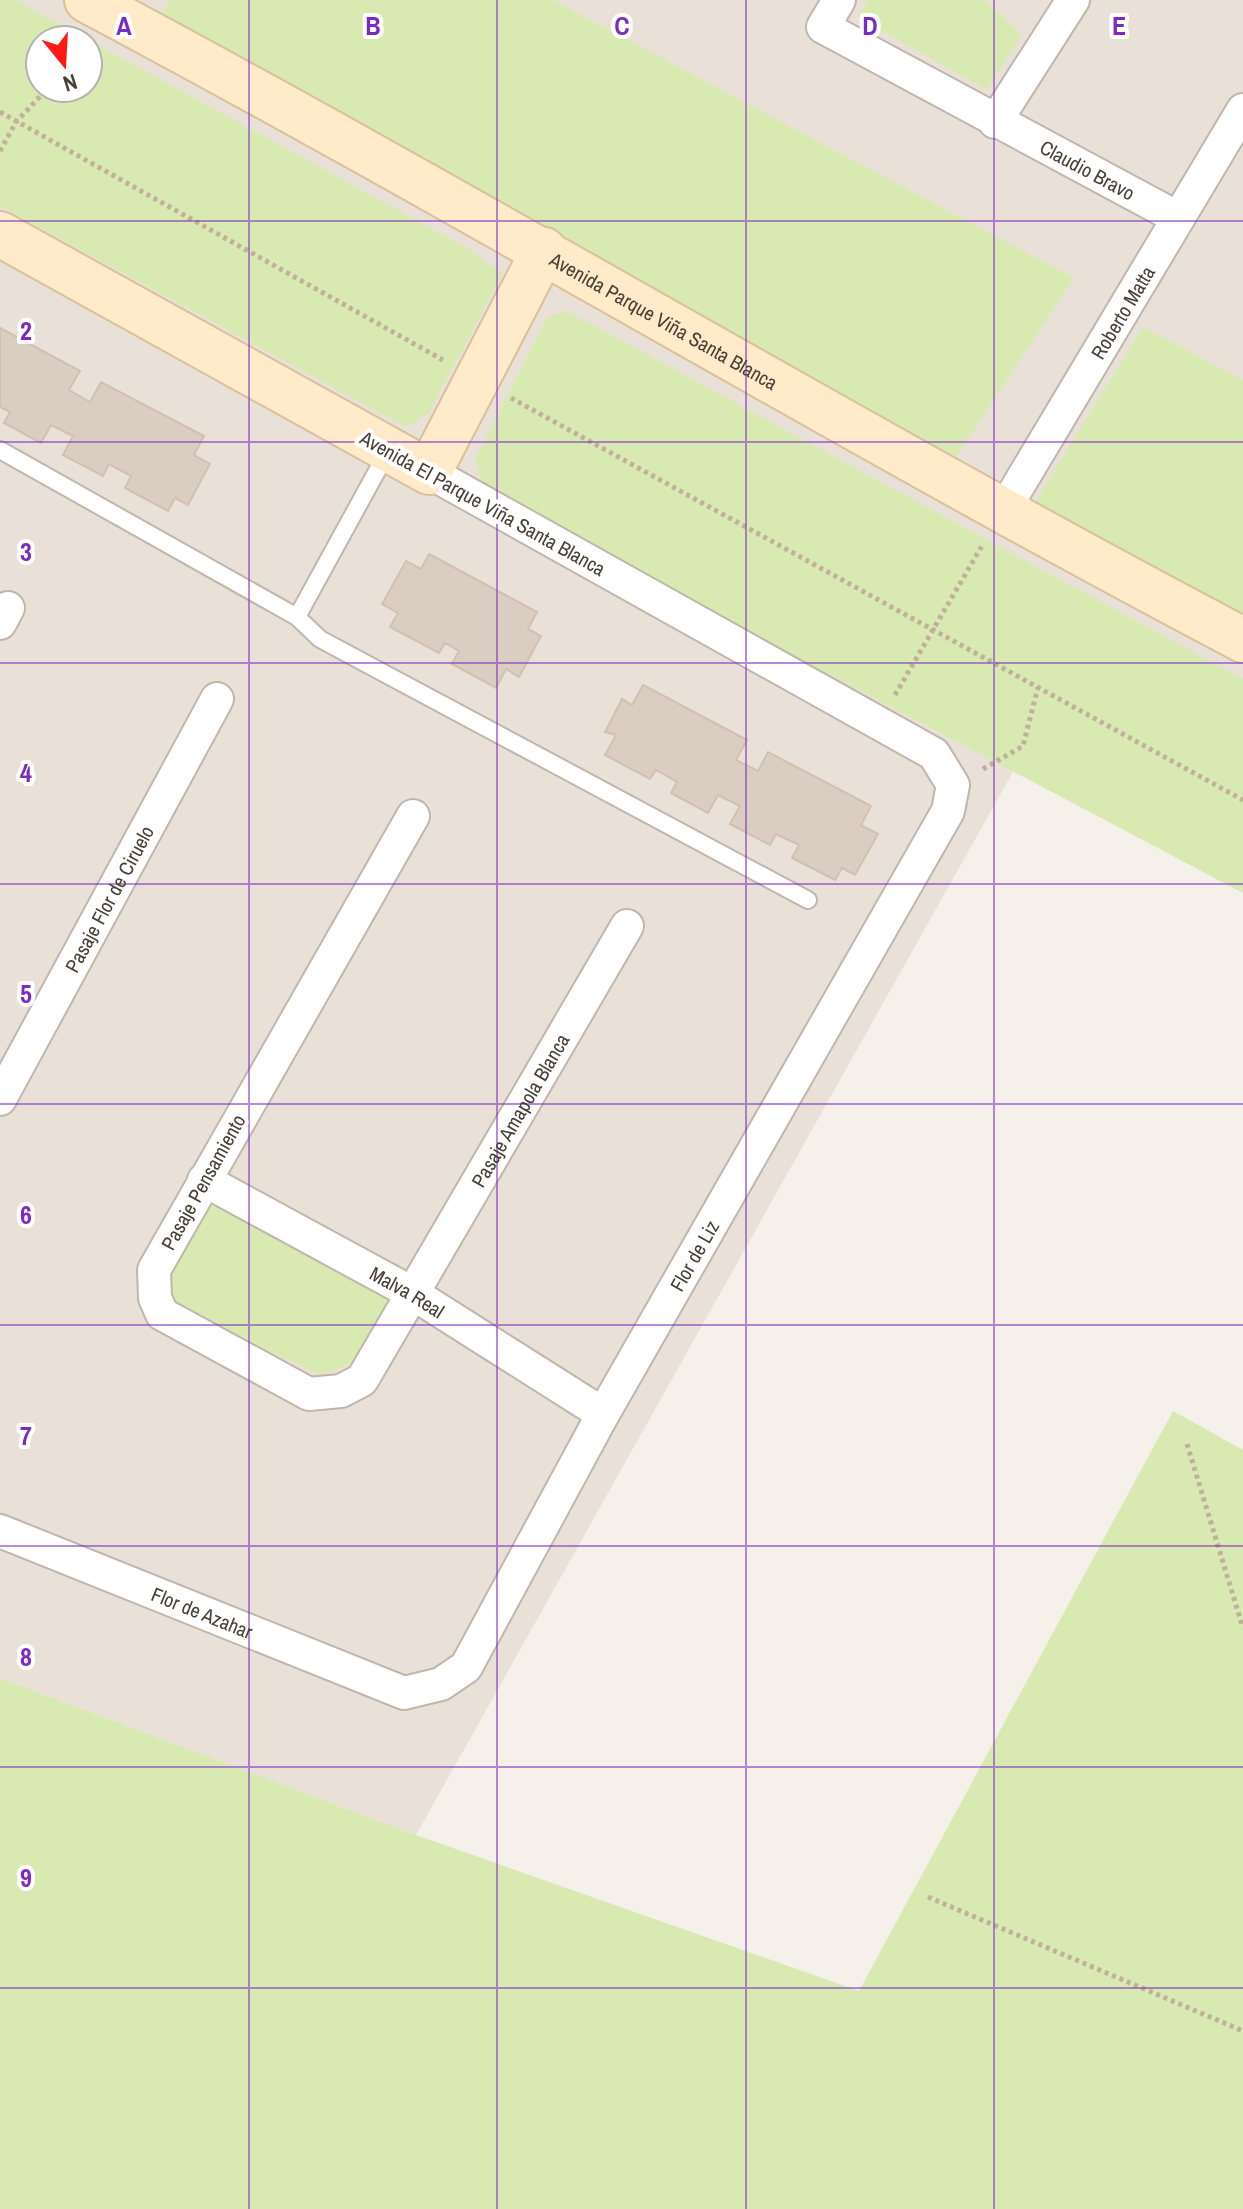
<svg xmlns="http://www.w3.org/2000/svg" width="1243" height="2209" font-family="'Archivo Narrow',sans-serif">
<rect width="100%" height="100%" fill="#f5f0e9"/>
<!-- residential -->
<path fill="#e9e1d7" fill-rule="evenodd" d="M0,0H1243V893L1014,770L416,1835L0,1678ZM40,40H88V88H40Z"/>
<!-- green -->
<path fill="#d8eab1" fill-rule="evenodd" d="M0,0H16L467,248L503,273L428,414L406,427L0,206ZM40,40H88V88H40Z
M170,0H553L1074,278L950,466L161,14Z
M868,0H985L1022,35L987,90L857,17Z
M567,311L1243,679V893L484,492L475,459L547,317Z
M1143,327L1243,380V614L1034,504Z
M214,1200L398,1303L358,1361L320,1375L177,1308L166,1274Z
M1173,1411L1243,1450V2209H0V1678L416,1835L859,1991Z"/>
<!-- building -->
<path fill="#dacdc1" stroke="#d2c1b1" stroke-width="2" d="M0,328L80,371L69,390L90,402L101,382L204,436L194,455L210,464L188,505L175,498L168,511L125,488L131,476L109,464L103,476L63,455L73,436L51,425L41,443L4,423L10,412L0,407Z
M429,554L537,612L528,629L541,636L519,677L506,669L496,688L452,664L459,651L445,643L439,653L390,627L398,613L382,604L406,561L421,569Z
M643,685L747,740L736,760L758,771L768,752L871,806L861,825L878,834L855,875L842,868L835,880L792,858L799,845L776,834L770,845L730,824L740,806L718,795L708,813L671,793L677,782L656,770L650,779L605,755L616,735L605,732L622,699L632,705Z"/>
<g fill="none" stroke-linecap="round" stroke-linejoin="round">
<defs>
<path id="lane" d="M0,450L297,617
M388,451L297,617L320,639L808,900"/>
<g id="street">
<path id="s1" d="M839,0L823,27L1178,218"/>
<path d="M995,122L1073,0"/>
<path id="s2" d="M1002,513L1243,110"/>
<path d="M0,623L8,608"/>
<path id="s3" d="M413,816L154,1270L155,1298L162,1314L309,1394L341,1391L362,1380L627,926"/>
<path id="s4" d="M0,1099L217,699"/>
<path id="s5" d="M204,1180L412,1293L603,1414"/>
<path id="s6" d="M0,1531L404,1693L441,1684L466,1667L603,1414L948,811L953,785L934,754L429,472"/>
</g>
<g id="secondary">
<path id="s7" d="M87,0C476,207 853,435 1243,640"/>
<path d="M0,234L429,472L544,250"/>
</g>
</defs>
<!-- lane casing -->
<use href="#lane" stroke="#c1b6ab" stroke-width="20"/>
<!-- street casing -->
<use href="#street" stroke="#c1b6ab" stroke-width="36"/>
<!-- secondary casing -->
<use href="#secondary" stroke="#d9c09a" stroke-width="48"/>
<!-- path -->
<path stroke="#c3b09c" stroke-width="5" stroke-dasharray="4 4" stroke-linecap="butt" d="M0,112L443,360
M0,151L16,122L48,88
M511,398L1243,800
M895,695L983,544
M983,769L1023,746L1038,687
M1187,1444L1243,1628
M928,1897L1243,2031"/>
<!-- lane -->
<use href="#lane" stroke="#fff" stroke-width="16"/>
<!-- street -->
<use href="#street" stroke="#fff" stroke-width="32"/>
<!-- secondary -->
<use href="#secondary" stroke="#ffebc9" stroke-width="44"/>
</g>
<!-- grid -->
<path fill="none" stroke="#7b2cbf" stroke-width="2" stroke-opacity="0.55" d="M249,0V2209M497,0V2209M746,0V2209M994,0V2209M0,221H1243M0,442H1243M0,663H1243M0,884H1243M0,1104H1243M0,1325H1243M0,1546H1243M0,1767H1243M0,1988H1243"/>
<g text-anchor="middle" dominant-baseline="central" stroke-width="8" stroke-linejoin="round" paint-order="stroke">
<!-- street labels -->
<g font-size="20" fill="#494037" stroke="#fff">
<text stroke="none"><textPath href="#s1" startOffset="332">Claudio Bravo</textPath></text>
<text stroke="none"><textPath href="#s2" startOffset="234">Roberto Matta</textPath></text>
<text stroke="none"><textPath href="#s7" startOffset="660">Avenida Parque Viña Santa Blanca</textPath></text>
<text transform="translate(483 503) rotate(29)">Avenida El Parque Viña Santa Blanca</text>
<text stroke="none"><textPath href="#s4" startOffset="228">Pasaje Flor de Ciruelo</textPath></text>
<text stroke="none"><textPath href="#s3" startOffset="1104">Pasaje Amapola Blanca</textPath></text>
<text transform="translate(203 1182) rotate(-61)">Pasaje Pensamiento</text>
<text stroke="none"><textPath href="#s6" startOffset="974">Flor de Liz</textPath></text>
<text stroke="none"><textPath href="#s5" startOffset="232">Malva Real</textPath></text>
<text stroke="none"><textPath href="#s6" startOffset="218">Flor de Azahar</textPath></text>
</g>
</g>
<g font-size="26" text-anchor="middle" font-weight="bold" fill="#7b2cbf" stroke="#fff" stroke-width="8" stroke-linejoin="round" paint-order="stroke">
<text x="124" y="35">A</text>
<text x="373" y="35">B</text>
<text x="622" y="35">C</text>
<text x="870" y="35">D</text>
<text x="1119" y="35">E</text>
<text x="26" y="340">2</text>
<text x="26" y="561">3</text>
<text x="26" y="782">4</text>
<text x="26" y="1003">5</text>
<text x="26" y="1224">6</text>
<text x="26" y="1445">7</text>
<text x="26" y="1666">8</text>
<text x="26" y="1887">9</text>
</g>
<!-- north arrow -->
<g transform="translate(64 64) rotate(162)"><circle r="38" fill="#ffffff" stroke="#b6b3af" stroke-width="2"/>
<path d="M0-6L14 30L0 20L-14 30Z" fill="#ff1a16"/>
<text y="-12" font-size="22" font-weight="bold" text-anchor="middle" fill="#494037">N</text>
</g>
</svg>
